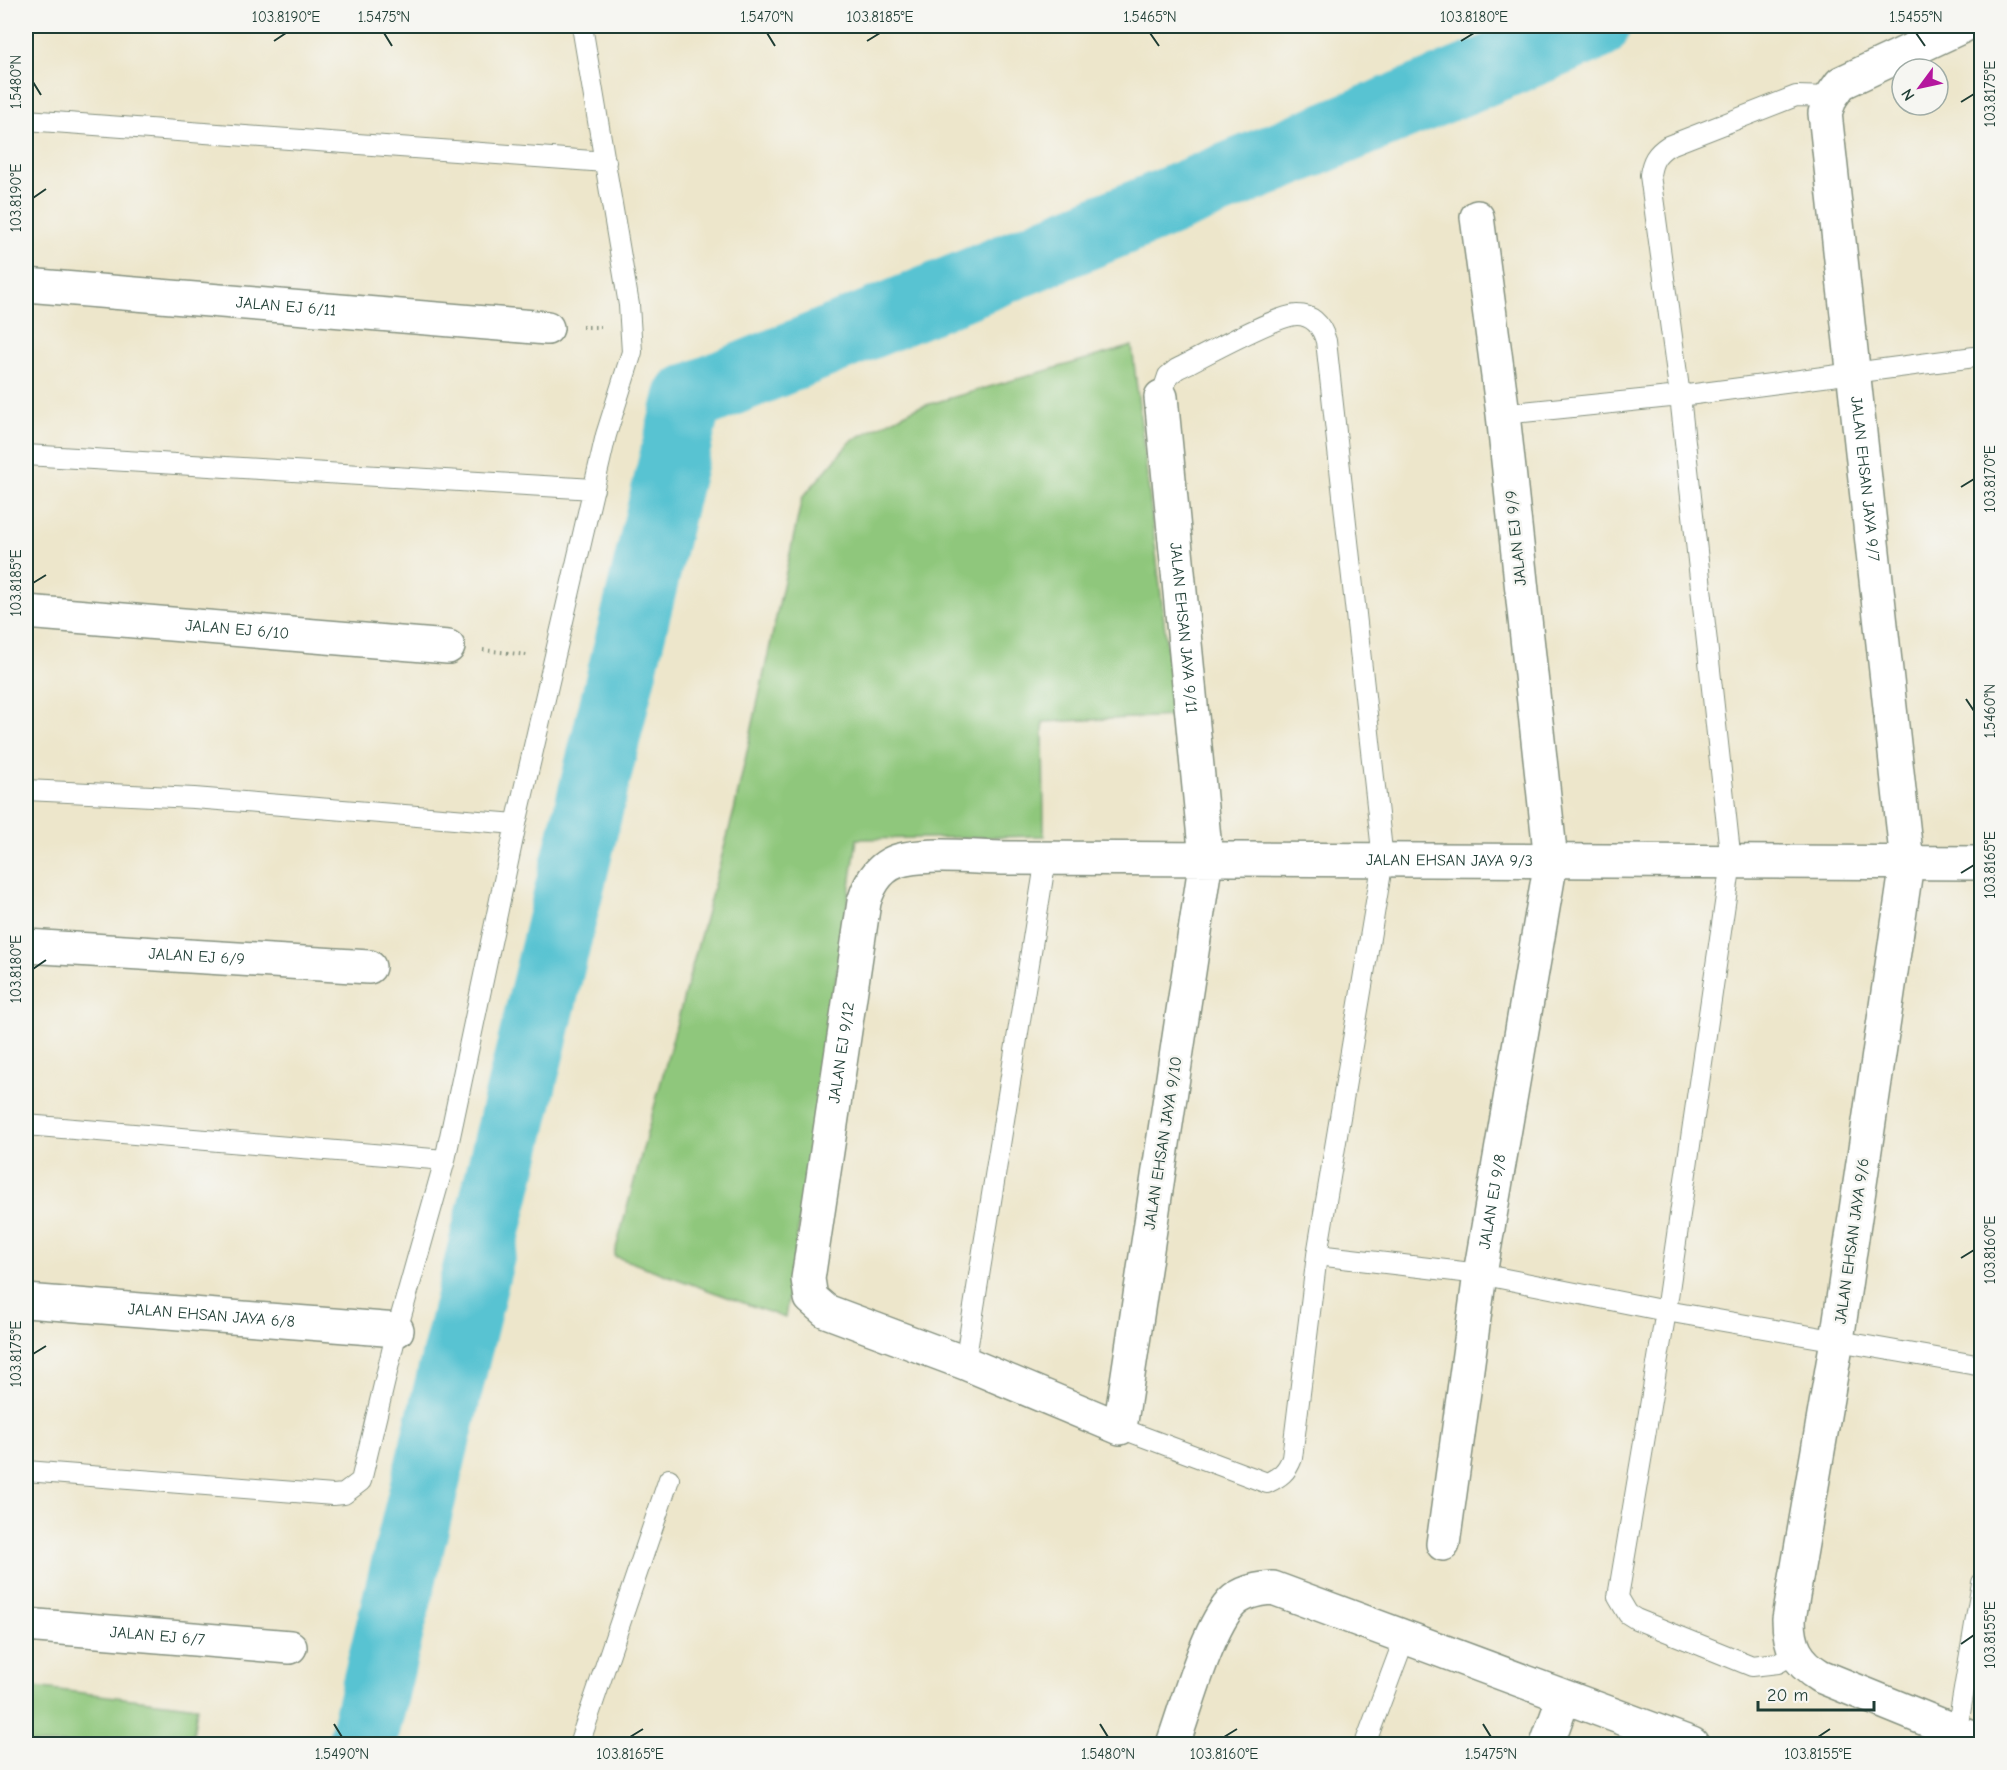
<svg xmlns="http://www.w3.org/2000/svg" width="2007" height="1770" font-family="'Comic Neue',sans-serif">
<rect width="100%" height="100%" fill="#f6f6f2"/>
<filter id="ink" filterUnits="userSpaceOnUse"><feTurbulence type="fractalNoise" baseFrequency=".0167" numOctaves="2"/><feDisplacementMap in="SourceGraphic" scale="12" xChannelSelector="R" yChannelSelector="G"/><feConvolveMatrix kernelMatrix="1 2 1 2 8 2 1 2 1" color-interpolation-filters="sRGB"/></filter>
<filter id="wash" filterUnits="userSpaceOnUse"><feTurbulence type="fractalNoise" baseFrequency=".008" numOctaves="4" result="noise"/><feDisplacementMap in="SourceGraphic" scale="24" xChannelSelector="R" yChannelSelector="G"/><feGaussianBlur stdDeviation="1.35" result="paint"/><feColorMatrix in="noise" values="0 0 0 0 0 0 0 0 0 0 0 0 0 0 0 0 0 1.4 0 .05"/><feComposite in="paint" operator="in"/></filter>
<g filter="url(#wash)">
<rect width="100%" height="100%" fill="#ede6cb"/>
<!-- green -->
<path fill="#8fc77b" stroke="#578258" stroke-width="1.5" d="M1132,346L1175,716L1043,722L1044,836L857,839L785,1318L614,1256L734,811L802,498L852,440L916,408Z
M26,1686L197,1707L192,1744H26Z"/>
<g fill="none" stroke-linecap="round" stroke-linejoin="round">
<!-- river -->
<path stroke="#58c3d2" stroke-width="69" d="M362,1744L688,399L1596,26"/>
</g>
</g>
<g filter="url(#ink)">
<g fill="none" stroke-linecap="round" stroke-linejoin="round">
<defs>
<path id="lane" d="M26,120L606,162
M1503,414L1680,396L1982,356
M26,455L594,489
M26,790L194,798L516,824
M26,1125L445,1160
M1317,1255L1480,1274L1666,1311L1982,1366
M965,1363L1046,858
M1120,1428L1267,1483C1280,1477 1287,1472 1292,1458L1317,1255L1383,860L1326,341C1322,327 1314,315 1297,315C1276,315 1200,358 1177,369L1168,376L1161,397
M26,1471L333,1495L344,1494L361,1481L397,1330L445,1160L516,824L606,435L632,352L629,305L582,26
M1795,1653L1778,1663L1752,1666L1636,1619L1628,1614L1618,1597L1666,1311L1731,862L1680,396L1650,175C1652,161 1656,154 1668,146L1796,96L1831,97
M1957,1731L1982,1583
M579,1744L669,1479
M1365,1744L1405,1637"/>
<g id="street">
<path id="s1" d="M1963,26L1841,83L1831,97L1825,113L1907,863L1837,1340L1789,1619C1789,1646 1797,1662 1820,1676L1982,1742"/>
<path id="s2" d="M26,285L547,328"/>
<path id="s3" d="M1161,397L1206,859L1120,1428L965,1363L826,1311L811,1298L808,1279L864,902C870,881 882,863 905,859C938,853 975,858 1008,858C1082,858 1157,859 1231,859C1481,861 1731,862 1982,863"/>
<path id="s4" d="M26,612L448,647"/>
<path id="s5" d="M26,946L369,967"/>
<path id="s6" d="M26,1301L397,1330"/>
<path id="s7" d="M1443,1544L1480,1274L1551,861L1503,414L1477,217"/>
<path id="s8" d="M26,1625L290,1647"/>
<path d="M1173,1744C1186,1708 1205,1637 1228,1607C1238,1593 1256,1589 1273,1588L1692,1744"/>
<path d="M1547,1744L1564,1697"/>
</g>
</defs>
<!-- lane casing -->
<use href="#lane" stroke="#869280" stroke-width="22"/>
<!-- street casing -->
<use href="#street" stroke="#869280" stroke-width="36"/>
<!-- path -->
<path stroke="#869280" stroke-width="4" stroke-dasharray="1.5 4.5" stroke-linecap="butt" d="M582,327H601
M483,650L527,655"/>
<!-- lane -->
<use href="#lane" stroke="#fff" stroke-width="20"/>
<!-- street -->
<use href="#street" stroke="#fff" stroke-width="33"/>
</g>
</g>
<!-- ticks -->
<path fill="none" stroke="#1f3d34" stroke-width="2" d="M384,33L392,46M767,33L775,46M1150,33L1159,46M1916,33L1925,46M274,41L286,33M867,41L880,33M1461,41L1474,33M33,82L41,95M1961,102L1974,94M33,198L46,189M1961,487L1974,479M33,583L46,575M1966,699L1974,711M1961,873L1974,865M33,969L46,960M1961,1258L1974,1250M33,1354L46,1346M1961,1644L1974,1635M334,1724L342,1737M1100,1724L1108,1737M1483,1724L1491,1737M630,1737L643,1729M1224,1737L1237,1729M1818,1737L1830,1729"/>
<g text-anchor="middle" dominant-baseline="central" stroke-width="5" stroke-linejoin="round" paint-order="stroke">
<!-- street labels -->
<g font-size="16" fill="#1f3d34" stroke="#f6f6f2">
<text stroke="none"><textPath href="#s2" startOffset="261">JALAN EJ 6/11</textPath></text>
<text stroke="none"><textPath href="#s1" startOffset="537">JALAN EHSAN JAYA 9/7</textPath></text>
<text transform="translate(1516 538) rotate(-96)">JALAN EJ 9/9</text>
<text stroke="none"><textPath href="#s4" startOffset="212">JALAN EJ 6/10</textPath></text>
<text stroke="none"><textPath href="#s3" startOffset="232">JALAN EHSAN JAYA 9/11</textPath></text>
<text stroke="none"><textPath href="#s3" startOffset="2384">JALAN EHSAN JAYA 9/3</textPath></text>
<text stroke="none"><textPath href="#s5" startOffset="171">JALAN EJ 6/9</textPath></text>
<text stroke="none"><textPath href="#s3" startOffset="1624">JALAN EJ 9/12</textPath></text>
<text transform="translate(1163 1143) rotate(-81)">JALAN EHSAN JAYA 9/10</text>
<text stroke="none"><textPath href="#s7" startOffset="346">JALAN EJ 9/8</textPath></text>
<text transform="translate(1852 1241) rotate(-82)">JALAN EHSAN JAYA 9/6</text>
<text stroke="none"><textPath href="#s6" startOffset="186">JALAN EHSAN JAYA 6/8</textPath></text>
<text stroke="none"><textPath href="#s8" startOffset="132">JALAN EJ 6/7</textPath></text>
</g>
</g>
<!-- margin -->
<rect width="2007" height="1770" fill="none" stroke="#f6f6f2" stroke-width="66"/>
<!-- north arrow -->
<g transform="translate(1920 87) rotate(237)"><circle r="28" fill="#f6f6f2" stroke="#a0aca6" stroke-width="1.5"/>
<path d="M0-4.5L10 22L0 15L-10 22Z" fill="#b5179e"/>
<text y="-9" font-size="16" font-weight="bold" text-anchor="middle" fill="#1f3d34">N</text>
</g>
<!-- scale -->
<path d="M1758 1701v9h116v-9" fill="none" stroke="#1f3d34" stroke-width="3"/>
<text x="1767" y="1701" font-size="18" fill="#1f3d34" stroke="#f6f6f2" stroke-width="4.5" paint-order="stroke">20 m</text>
<rect x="33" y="33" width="1941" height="1704" fill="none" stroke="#1f3d34" stroke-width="2"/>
<g font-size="15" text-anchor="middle" fill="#1f3d34">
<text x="286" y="22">103.8190°E</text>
<text x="384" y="22">1.5475°N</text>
<text x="767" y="22">1.5470°N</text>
<text x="880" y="22">103.8185°E</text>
<text x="1150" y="22">1.5465°N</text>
<text x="1474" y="22">103.8180°E</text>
<text x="1916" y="22">1.5455°N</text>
<text transform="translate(16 82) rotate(-90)" y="5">1.5480°N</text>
<text transform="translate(1990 94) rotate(-90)" y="5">103.8175°E</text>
<text transform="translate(16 198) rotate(-90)" y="5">103.8190°E</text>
<text transform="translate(1990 479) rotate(-90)" y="5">103.8170°E</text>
<text transform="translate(16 583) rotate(-90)" y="5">103.8185°E</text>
<text transform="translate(1990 711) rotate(-90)" y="5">1.5460°N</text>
<text transform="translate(1990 865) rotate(-90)" y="5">103.8165°E</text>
<text transform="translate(16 969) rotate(-90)" y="5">103.8180°E</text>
<text transform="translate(1990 1250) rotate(-90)" y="5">103.8160°E</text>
<text transform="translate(16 1354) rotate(-90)" y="5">103.8175°E</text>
<text transform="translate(1990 1635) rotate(-90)" y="5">103.8155°E</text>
<text x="342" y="1759">1.5490°N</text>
<text x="630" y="1759">103.8165°E</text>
<text x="1108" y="1759">1.5480°N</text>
<text x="1224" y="1759">103.8160°E</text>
<text x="1491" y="1759">1.5475°N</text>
<text x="1818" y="1759">103.8155°E</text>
</g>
</svg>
